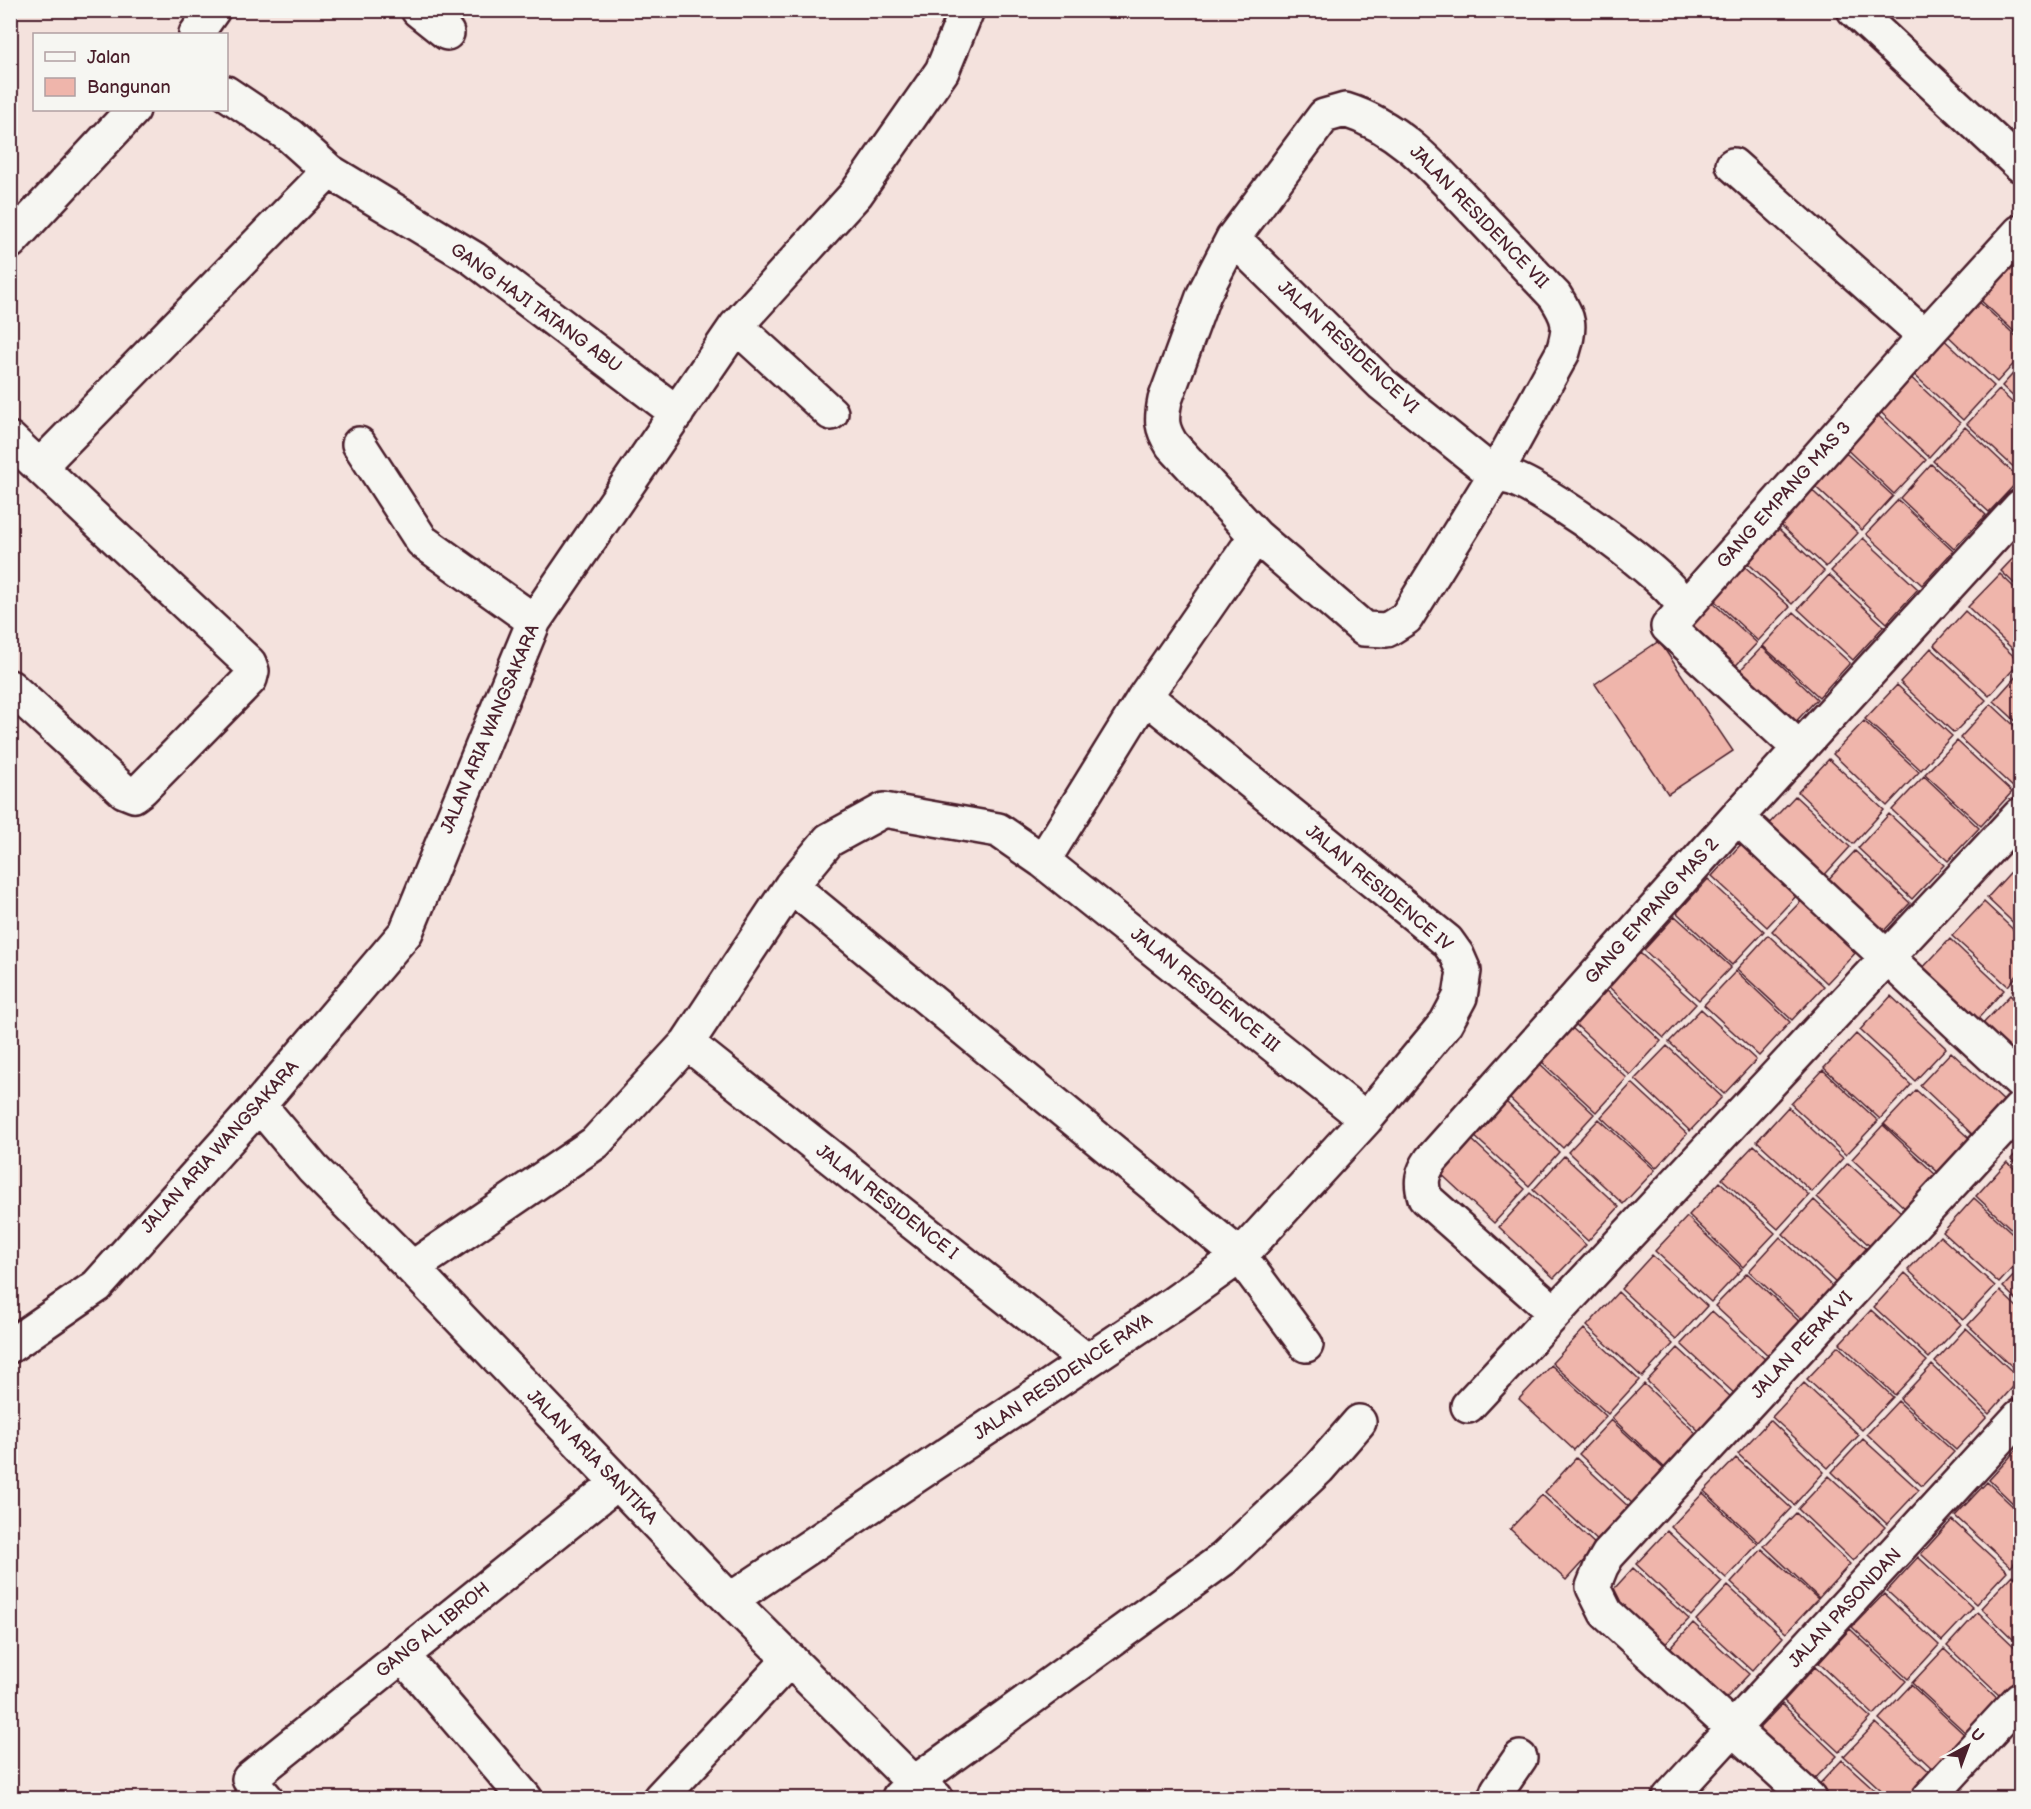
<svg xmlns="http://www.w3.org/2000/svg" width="2031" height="1809" font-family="'Balsamiq Sans',sans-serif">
<rect width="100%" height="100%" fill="#f4e2dd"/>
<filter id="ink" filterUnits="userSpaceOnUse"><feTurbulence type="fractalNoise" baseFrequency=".0167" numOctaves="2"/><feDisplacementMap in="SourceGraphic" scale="12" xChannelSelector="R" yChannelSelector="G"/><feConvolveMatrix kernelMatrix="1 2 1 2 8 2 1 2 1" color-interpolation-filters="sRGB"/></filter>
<g filter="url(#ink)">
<!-- building -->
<path fill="#efb5ab" stroke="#4a1f2b" stroke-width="1.5" d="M2007,261L2020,274V337L1975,295Z
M1974,297L2020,340V357L1997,382L1943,331Z
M1939,335L1994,386L1963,420L1907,368Z
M2020,366V403L2002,386Z
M1905,372L1960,423L1929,457L1873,405Z
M1999,390L2020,410V473L1967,424Z
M1871,409L1926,460L1894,494L1839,442Z
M1965,427L2020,479L1989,512L1933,461Z
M1837,445L1893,496L1862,530L1806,478Z
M1931,464L1986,515L1954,549L1900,498Z
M1803,482L1858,533L1826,567L1771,516Z
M1898,500L1953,551L1922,585L1866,534Z
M1768,519L1824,571L1792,604L1737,553Z
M1863,538L1918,589L1887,623L1831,571Z
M2020,551V589L2001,571Z
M1734,557L1790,607L1758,641L1703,590Z
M2000,574L2020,593V656L1968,607Z
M1829,575L1884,626L1853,660L1798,609Z
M1701,592L1757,643L1725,677L1670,626Z
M1965,611L2020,662L1989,696L1934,645Z
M1794,612L1850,663L1819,697L1763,646Z
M1659,641L1733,751L1668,794L1595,684Z
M1762,647L1817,699L1785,733L1730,681Z
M1931,648L1986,700L1954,733L1900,682Z
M2020,672V725L1994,701Z
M1897,685L1952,736L1921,770L1865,719Z
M1991,704L2020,731V783L2015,789L1960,738Z
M1864,721L1919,772L1887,806L1833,754Z
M1957,741L2012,792L1981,826L1925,774Z
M1829,759L1884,810L1853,844L1798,792Z
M1924,776L1979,828L1948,861L1892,810Z
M1795,796L1850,847L1819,881L1764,829Z
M1889,814L1944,865L1912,899L1858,848Z
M1743,842L1798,894L1767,927L1712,876Z
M1855,851L1910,903L1879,936L1823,885Z
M2018,864L2020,866V929L1987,898Z
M1708,879L1764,931L1732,965L1677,913Z
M1804,898L1859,949L1827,983L1772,931Z
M1984,902L2020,936V972L2008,986L1952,936Z
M1675,916L1731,967L1699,1000L1644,950Z
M1768,935L1824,986L1792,1020L1737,969Z
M1950,939L2004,990L1973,1024L1918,973Z
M1640,953L1696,1004L1664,1038L1609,987Z
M1736,971L1790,1022L1759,1056L1704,1005Z
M2020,982V998L2012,990Z
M1606,990L1661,1041L1630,1075L1575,1024Z
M2010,995L2020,1005V1067L1979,1028Z
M1891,996L1946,1048L1915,1081L1860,1030Z
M1701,1009L1756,1060L1724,1094L1669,1042Z
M1572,1028L1627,1078L1596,1112L1541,1061Z
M1856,1034L1911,1085L1880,1119L1824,1068Z
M1667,1046L1722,1097L1690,1131L1635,1079Z
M1951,1052L2006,1103L1975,1137L1920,1085Z
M1539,1063L1594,1114L1563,1148L1508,1097Z
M1823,1070L1878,1121L1846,1155L1791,1104Z
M1632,1083L1687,1134L1656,1168L1601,1117Z
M1916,1090L1971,1140L1940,1174L1884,1124Z
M1505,1101L1559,1152L1529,1186L1473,1135Z
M1788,1107L1843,1158L1812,1192L1757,1141Z
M1599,1119L1655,1170L1623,1204L1568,1152Z
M1883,1125L1938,1177L1907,1210L1852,1159Z
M1470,1138L1525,1189L1494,1223L1439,1172Z
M1754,1145L1809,1195L1778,1229L1722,1179Z
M2020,1148V1167L2011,1159Z
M1564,1156L1619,1207L1588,1241L1533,1190Z
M2007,1162L2020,1174V1237L1976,1196Z
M1848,1163L1903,1214L1872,1248L1817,1197Z
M1720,1182L1775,1233L1743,1267L1689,1215Z
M1530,1193L1586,1245L1554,1278L1499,1227Z
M1974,1198L2020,1240V1259L1999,1283L1943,1232Z
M1814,1200L1869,1251L1838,1285L1783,1234Z
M1687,1217L1742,1269L1711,1302L1655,1251Z
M1940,1236L1995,1286L1963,1320L1908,1270Z
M1780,1237L1835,1289L1804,1322L1749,1271Z
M1652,1255L1707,1306L1676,1340L1621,1289Z
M2020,1269V1303L2003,1287Z
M1747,1273L1802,1324L1771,1358L1715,1306Z
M1905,1273L1961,1324L1929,1358L1874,1307Z
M2000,1291L2020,1310V1374L1968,1325Z
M1618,1292L1673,1344L1642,1377L1587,1326Z
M1871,1310L1927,1361L1895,1395L1840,1343Z
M1712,1311L1767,1361L1736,1395L1681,1344Z
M1966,1328L2020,1379L1989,1414L1935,1362Z
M1584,1329L1639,1380L1608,1414L1552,1363Z
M1838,1346L1893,1397L1862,1430L1807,1379Z
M1678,1348L1733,1399L1701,1433L1647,1381Z
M1551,1365L1606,1416L1574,1450L1519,1399Z
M1932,1365L1987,1417L1956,1450L1900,1399Z
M1804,1383L1859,1435L1828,1468L1772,1417Z
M1644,1384L1699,1436L1667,1470L1612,1418Z
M1898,1401L1954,1452L1922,1486L1867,1434Z
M1611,1420L1666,1471L1634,1505L1579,1454Z
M1770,1420L1824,1472L1794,1505L1738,1454Z
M1863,1439L1919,1490L1887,1524L1832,1472Z
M2020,1446V1510L1989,1480Z
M1576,1458L1631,1509L1600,1543L1545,1492Z
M1736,1458L1791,1508L1759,1542L1704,1491Z
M1829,1476L1885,1527L1853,1561L1798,1509Z
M1987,1482L2020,1513V1556L2011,1567L1955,1516Z
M1703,1493L1758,1544L1726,1578L1671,1527Z
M1542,1495L1597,1546L1566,1580L1510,1529Z
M1796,1513L1850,1564L1819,1598L1764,1546Z
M1952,1520L2007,1571L1976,1604L1921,1554Z
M1667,1531L1722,1582L1691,1616L1636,1564Z
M1762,1549L1818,1599L1786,1633L1731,1583Z
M1918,1557L1973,1608L1942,1641L1887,1591Z
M1633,1568L1689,1619L1657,1653L1602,1602Z
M2012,1575L2020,1583V1646L1981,1608Z
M1728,1586L1783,1637L1752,1671L1696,1620Z
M1884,1594L1939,1645L1908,1679L1852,1627Z
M1978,1612L2020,1652V1677L2001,1697L1947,1646Z
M1693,1623L1749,1674L1717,1708L1662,1657Z
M1850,1629L1906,1681L1874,1715L1819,1663Z
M1944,1649L1999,1700L1967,1734L1912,1683Z
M1815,1667L1871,1718L1839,1752L1784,1701Z
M1911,1685L1966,1736L1934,1770L1879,1719Z
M1782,1704L1837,1756L1805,1789L1750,1738Z
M1876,1723L1931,1773L1908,1798H1890L1844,1756Z
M1842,1760L1884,1798H1815L1810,1794Z"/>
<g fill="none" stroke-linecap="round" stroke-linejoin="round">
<defs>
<path id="minor" d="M418,10L447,33
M1854,10L2020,165
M196,34L213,10
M226,93L290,136L329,171L473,258L677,413
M1345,110C1400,127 1437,171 1475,211C1502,239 1528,268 1555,296C1570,319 1571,326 1563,352L1495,475L1406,618L1387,630L1364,629L1256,536L1172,445C1161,428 1161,420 1165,400L1204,294L1233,238L1324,116Z
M1733,165L1925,336
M1233,238L1382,384L1495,475C1502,476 1511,477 1517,480C1552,495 1670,576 1684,608
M10,242L133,110
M736,326L831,413
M10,439L249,663L252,671L250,679L142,789L134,795L124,791L10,687
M359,444L422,541L534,621
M40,466L329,171
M1799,748L1668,627L1925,336L2020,232
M1737,817L2020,1082
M1043,861L1145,696L1256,536
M791,886L1240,1256L1306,1345
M687,1043L1087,1361
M259,1105L313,1169L412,1268L730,1600L914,1783L936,1798
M412,1268L595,1143L687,1043L791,886L829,840L884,810L998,830L1043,861L1366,1119
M1555,1313L1425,1198C1420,1182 1422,1173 1431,1160L1737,817L2020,507
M10,1346L97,1286L259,1105L406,932L534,621L736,326L856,194L942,71L967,10
M1468,1406L2020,815
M730,1600L1174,1303L1240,1256L1366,1119L1446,1023L1460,997L1464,971L1457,955L1447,941L1145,696
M402,1655L525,1798
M899,1797L914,1783L1223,1559L1319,1468L1359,1422
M266,1798L249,1779L617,1483
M660,1798L790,1659
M1495,1798L1498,1790L1520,1758
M1669,1798L2020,1416
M1809,1798L1606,1613L1593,1587L1601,1567L1608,1555L2020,1109
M1929,1798L2020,1699"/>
</defs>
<!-- minor casing -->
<use href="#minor" stroke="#4a1f2b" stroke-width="38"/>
<!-- minor -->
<use href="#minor" stroke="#f6f6f2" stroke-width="33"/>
</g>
</g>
<g text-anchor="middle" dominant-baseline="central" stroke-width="4.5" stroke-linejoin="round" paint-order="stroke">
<!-- street labels -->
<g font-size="18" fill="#4a1f2b" stroke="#f6f6f2">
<text transform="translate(1479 217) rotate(46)">JALAN RESIDENCE VII</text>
<text transform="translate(536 308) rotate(36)">GANG HAJI TATANG ABU</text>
<text transform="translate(1348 347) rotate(43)">JALAN RESIDENCE VI</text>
<text transform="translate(1784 495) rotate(-48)">GANG EMPANG MAS 3</text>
<text transform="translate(490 729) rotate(-67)">JALAN ARIA WANGSAKARA</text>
<text transform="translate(1379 888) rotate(40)">JALAN RESIDENCE IV</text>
<text transform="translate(1652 911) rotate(-48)">GANG EMPANG MAS 2</text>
<text transform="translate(1205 990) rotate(39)">JALAN RESIDENCE III</text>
<text transform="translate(220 1147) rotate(-48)">JALAN ARIA WANGSAKARA</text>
<text transform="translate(887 1202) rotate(38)">JALAN RESIDENCE I</text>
<text transform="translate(1802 1345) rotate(-47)">JALAN PERAK VI</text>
<text transform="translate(1063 1377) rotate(-34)">JALAN RESIDENCE RAYA</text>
<text transform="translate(592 1457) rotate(46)">JALAN ARIA SANTIKA</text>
<text transform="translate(1845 1608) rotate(-47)">JALAN PASONDAN</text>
<text transform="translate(433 1630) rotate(-39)">GANG AL IBROH</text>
</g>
</g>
<!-- margin -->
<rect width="2031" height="1809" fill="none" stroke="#f6f6f2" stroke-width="36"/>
<rect x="18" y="18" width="1995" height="1773" fill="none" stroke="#4a1f2b" stroke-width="2" filter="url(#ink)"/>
<!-- legend -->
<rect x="33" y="33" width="195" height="78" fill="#f6f6f2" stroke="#b1a0a2" stroke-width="1.5"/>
<rect x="45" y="52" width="30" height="9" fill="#f6f6f2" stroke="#b1a0a2" stroke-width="1.5"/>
<text x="87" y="63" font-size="18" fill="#4a1f2b">Jalan</text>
<rect x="45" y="78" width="30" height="18" fill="#efb5ab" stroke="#b1a0a2" stroke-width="1.5"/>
<text x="87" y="93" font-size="18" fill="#4a1f2b">Bangunan</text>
<!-- north arrow -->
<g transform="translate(1968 1746) rotate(41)" stroke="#f6f6f2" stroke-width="4.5" paint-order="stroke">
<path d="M0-4.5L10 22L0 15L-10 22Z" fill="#4a1f2b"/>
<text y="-9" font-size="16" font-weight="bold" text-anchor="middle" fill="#4a1f2b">U</text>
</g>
</svg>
